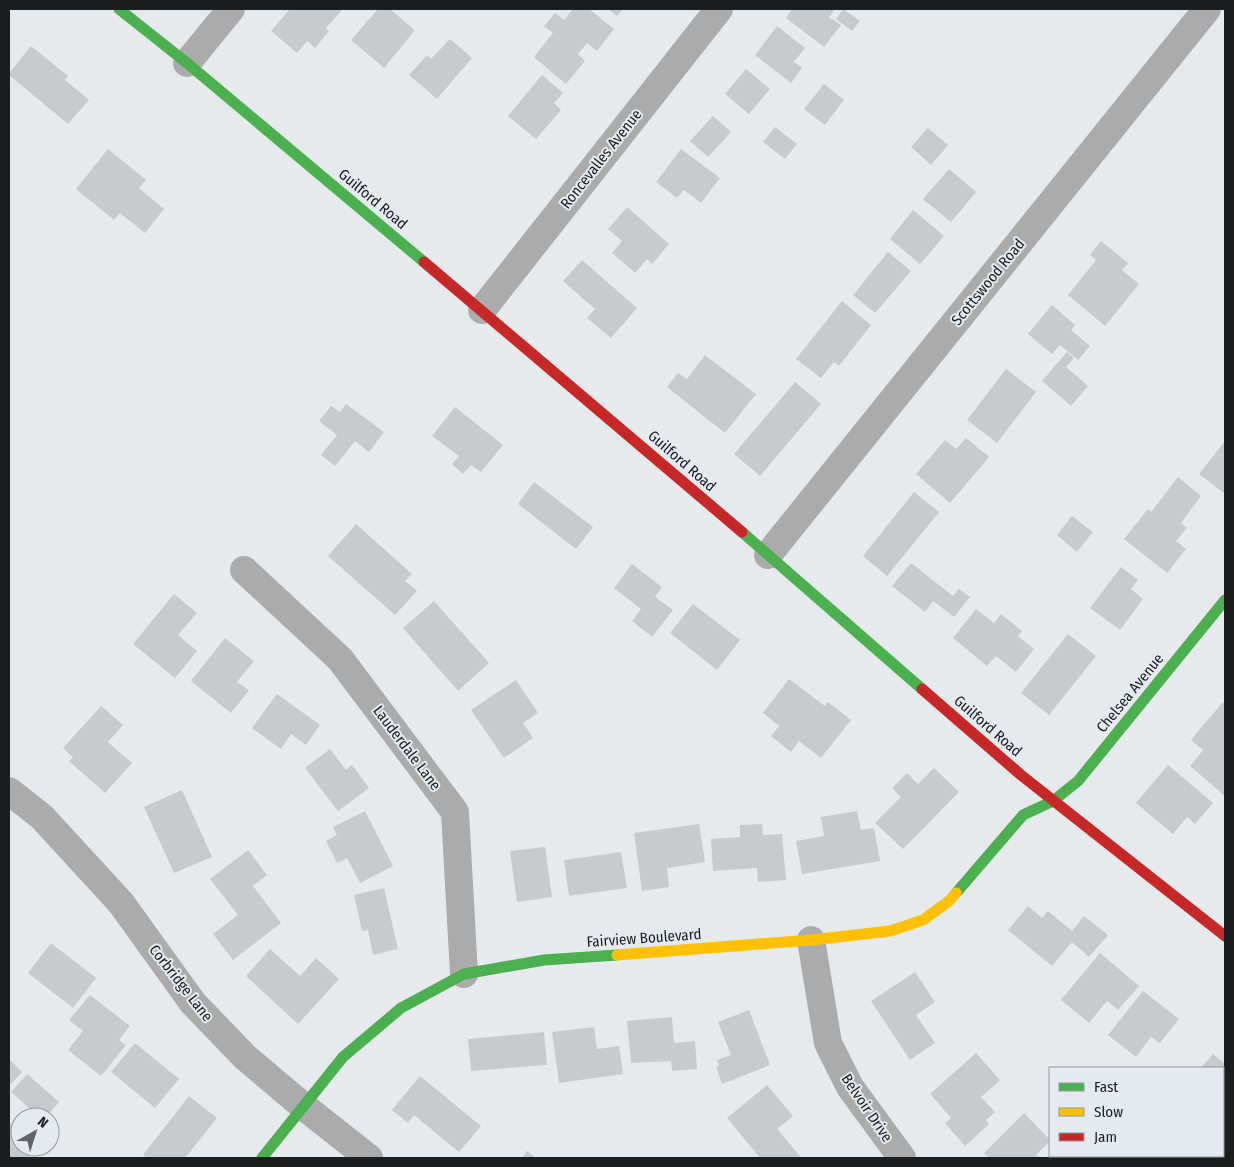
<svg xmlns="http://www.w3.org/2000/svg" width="1234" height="1167" font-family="'Fira Sans Condensed',sans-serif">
<rect width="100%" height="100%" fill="#e7eaed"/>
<!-- building -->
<path fill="#c8cbcd" d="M290,9H343L326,28L329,31L315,48L307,41L297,53L271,31Z
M378,9H390L415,30L384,68L351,40Z
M573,9H589L614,29L597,51L587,43L578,54L585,61L566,84L534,57L553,33L544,26L555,13L564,20Z
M608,9H623L617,16Z
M792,9H830L834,11L829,17L841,25L824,47L786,18Z
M843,9L860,21L852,31L836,19Z
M777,26L805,48L794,62L802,68L791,83L755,55Z
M450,39L472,58L437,99L409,75L427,55L431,59Z
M31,46L68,76L65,80L89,100L68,124L9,75V73Z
M746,69L770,89L749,114L725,94Z
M542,75L563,93L554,103L561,110L536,139L508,116Z
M824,84L844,100L825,125L804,109Z
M713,116L731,132L708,157L690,141Z
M775,127L797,144L785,159L763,142Z
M928,128L948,145L931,165L911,147Z
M108,149L146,180L139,188L164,209L145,233L120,213L114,220L76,189Z
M681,149L720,178L701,203L684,190L677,198L656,182Z
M949,169L976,192L951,222L923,199Z
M627,207L669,244L652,264L647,259L635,273L612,253L622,241L608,229Z
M913,210L944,236L920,264L890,239Z
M1101,241L1128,263L1122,270L1139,284L1105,326L1068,295L1096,260L1090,255Z
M888,252L911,271L875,313L853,295Z
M582,260L637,308L611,338L587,318L595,309L563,281Z
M842,301L871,325L839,366L834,362L821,378L796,359Z
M1052,305L1075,325L1071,330L1090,346L1078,360L1060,345L1052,354L1028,334Z
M1067,352L1074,358L1066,367L1088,386L1071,406L1042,381Z
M705,355L756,394L725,433L667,387L678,373L687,379Z
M1006,369L1036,392L997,443L967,420Z
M795,382L821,404L760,476L734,454Z
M346,404L384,432L369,452L355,441L335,466L321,455L337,435L319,421L331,406L340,412Z
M455,407L503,445L481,472L471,465L463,474L452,464L459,456L432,436Z
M966,438L989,457L950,503L916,474L945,440L956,449Z
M1225,441V494L1199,474Z
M1178,477L1201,496L1181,523L1187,528L1176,541L1186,549L1167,573L1124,539L1148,509L1151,512Z
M534,482L593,527L576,549L518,504Z
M914,492L939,512L887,576L863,556Z
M1072,516L1093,532L1077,552L1057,535Z
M356,524L412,574L405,581L417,591L395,615L328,556Z
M911,563L953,596L959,589L970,597L954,617L933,601L925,612L892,586Z
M632,564L662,587L655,597L673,610L652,637L632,621L641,609L614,588Z
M1121,567L1138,580L1131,589L1143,599L1120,630L1090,608Z
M174,594L197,613L178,635L197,651L175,678L133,644Z
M434,601L489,663L458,691L403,628Z
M693,604L740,640L717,670L670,633Z
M976,609L994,623L1001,614L1022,631L1018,636L1034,649L1016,672L996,656L987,666L953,638Z
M1068,634L1096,656L1049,715L1021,693Z
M225,638L254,661L237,682L249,690L231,713L191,681Z
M789,679L825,706L828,702L851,720L821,758L799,741L791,752L771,736L779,726L763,713Z
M516,680L538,713L523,723L533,738L504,758L471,710Z
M277,694L320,725L306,745L291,734L281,749L252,728Z
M1223,702L1225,704V796L1190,766L1203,750L1191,740Z
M101,706L123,725L108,742L132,763L105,793L69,761L73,757L63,748Z
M330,749L346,770L352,765L369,788L338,811L305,768Z
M1168,765L1213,803L1195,824L1187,817L1173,834L1136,803Z
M934,768L959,792L903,849L875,823L901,797L892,788L907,773L918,784Z
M182,790L212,857L174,873L144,807Z
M365,811L393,866L360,883L347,858L337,863L326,841L337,835L333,827Z
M857,811L861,830L874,828L880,861L802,874L796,841L824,836L821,817Z
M699,824L705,862L667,868L669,887L642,891L634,833Z
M762,824L763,835L782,834L786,880L758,882L757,868L713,871L711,839L740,837V825Z
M545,847L552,897L517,902L510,851Z
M248,850L267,875L253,886L281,923L233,960L213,934L238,915L210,879Z
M621,852L627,888L569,896L564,860Z
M384,888L398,949L373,955L368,930L362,931L354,895Z
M1028,906L1042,918L1048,911L1072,931L1084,916L1108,935L1089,957L1072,942L1052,966L1008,930Z
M51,943L96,978L73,1008L28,973Z
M270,949L300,976L316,958L339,979L298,1024L246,976Z
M1100,953L1139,986L1118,1010L1107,1001L1089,1023L1061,1000Z
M915,972L935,1002L916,1015L935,1043L910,1060L871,1001Z
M1143,991L1179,1019L1160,1043L1151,1037L1136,1057L1108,1035Z
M90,995L130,1026L119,1040L126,1045L101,1076L68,1050L83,1031L69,1020Z
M749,1010L770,1065L722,1084L716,1067L719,1066L717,1060L731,1055L718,1022Z
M672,1017L674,1043L695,1041L697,1069L672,1071L671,1061L631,1063L627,1021Z
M594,1027L597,1049L619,1046L623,1074L559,1083L552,1032Z
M544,1032L547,1065L471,1071L468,1039Z
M135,1043L179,1079L155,1108L111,1072Z
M976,1053L1000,1080L981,1097L995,1112L986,1120L989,1124L965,1146L945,1123L951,1118L930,1094Z
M1213,1054L1225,1064V1111L1223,1109V1068H1201Z
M9,1059L22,1072L9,1086Z
M27,1074L59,1102L46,1117H39L11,1092Z
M420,1076L481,1126L459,1152L414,1115L408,1123L392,1110Z
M767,1085L793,1116L777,1129L800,1156L797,1158H760L727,1118Z
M189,1096L217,1118L185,1158H147L143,1155Z
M1024,1113L1050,1140V1141L1036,1155L1039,1158H989L984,1153Z
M9,1122L20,1131V1147H37L28,1158H9Z
M527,1151L536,1158H522Z
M1133,1156H1169L1172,1158H1131Z"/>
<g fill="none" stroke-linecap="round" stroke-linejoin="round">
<!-- street -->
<path stroke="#ababac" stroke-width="28" d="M187,63L231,9
M482,310L719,9
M768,555L1207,9
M244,570L340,659L455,812L464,974
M9,791L42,817L121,903L193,1003L245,1057L303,1106L369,1158
M811,940L828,1043L850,1087L902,1158"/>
<!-- fast -->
<path stroke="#4caf50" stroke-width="11" d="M119,9L187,63L424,262
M742,532L922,689
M956,893L1023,815L1053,801L1078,781L1225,600
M262,1158L343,1057L401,1008L464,974L544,960L617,955"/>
<!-- slow -->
<path stroke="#ffc107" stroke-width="11" d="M617,955L811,940L890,931L923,920L949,901L956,893"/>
<!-- jam -->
<path stroke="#c62828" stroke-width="11" d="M424,262L742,532
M922,689L1021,775L1225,936"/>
</g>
<g text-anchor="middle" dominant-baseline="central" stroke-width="4" stroke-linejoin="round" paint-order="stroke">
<!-- street labels -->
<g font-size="15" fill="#1b1d1f" stroke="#e4eaf0">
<text transform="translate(601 159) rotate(-52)">Roncevalles Avenue</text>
<text transform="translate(373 199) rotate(40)">Guilford Road</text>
<text transform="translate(988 282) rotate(-51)">Scottswood Road</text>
<text transform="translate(682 461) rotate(41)">Guilford Road</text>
<text transform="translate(1130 693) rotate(-51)">Chelsea Avenue</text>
<text transform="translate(988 726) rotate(41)">Guilford Road</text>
<text transform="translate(407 748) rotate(53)">Lauderdale Lane</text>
<text transform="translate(644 938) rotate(-4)">Fairview Boulevard</text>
<text transform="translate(181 983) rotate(52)">Corbridge Lane</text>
<text transform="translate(867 1108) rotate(56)">Belvoir Drive</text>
</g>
</g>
<!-- border -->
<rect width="1234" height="1167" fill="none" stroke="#1b1d1f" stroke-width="20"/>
<!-- legend -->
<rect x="1049" y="1067" width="175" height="90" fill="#e4eaf0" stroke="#94989c"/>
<rect x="1059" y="1083" width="25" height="8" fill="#4caf50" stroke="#94989c"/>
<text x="1094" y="1092" font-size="15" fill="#1b1d1f">Fast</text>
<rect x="1059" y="1108" width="25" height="8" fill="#ffc107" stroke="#94989c"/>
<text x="1094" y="1117" font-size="15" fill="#1b1d1f">Slow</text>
<rect x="1059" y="1133" width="25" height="8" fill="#c62828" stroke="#94989c"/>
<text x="1094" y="1142" font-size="15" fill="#1b1d1f">Jam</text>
<!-- north arrow -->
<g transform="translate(35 1132) rotate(39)"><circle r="24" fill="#e4eaf0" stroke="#94989c"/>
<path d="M0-4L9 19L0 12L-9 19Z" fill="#626567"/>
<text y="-8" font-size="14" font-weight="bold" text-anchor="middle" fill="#1b1d1f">N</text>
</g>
</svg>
